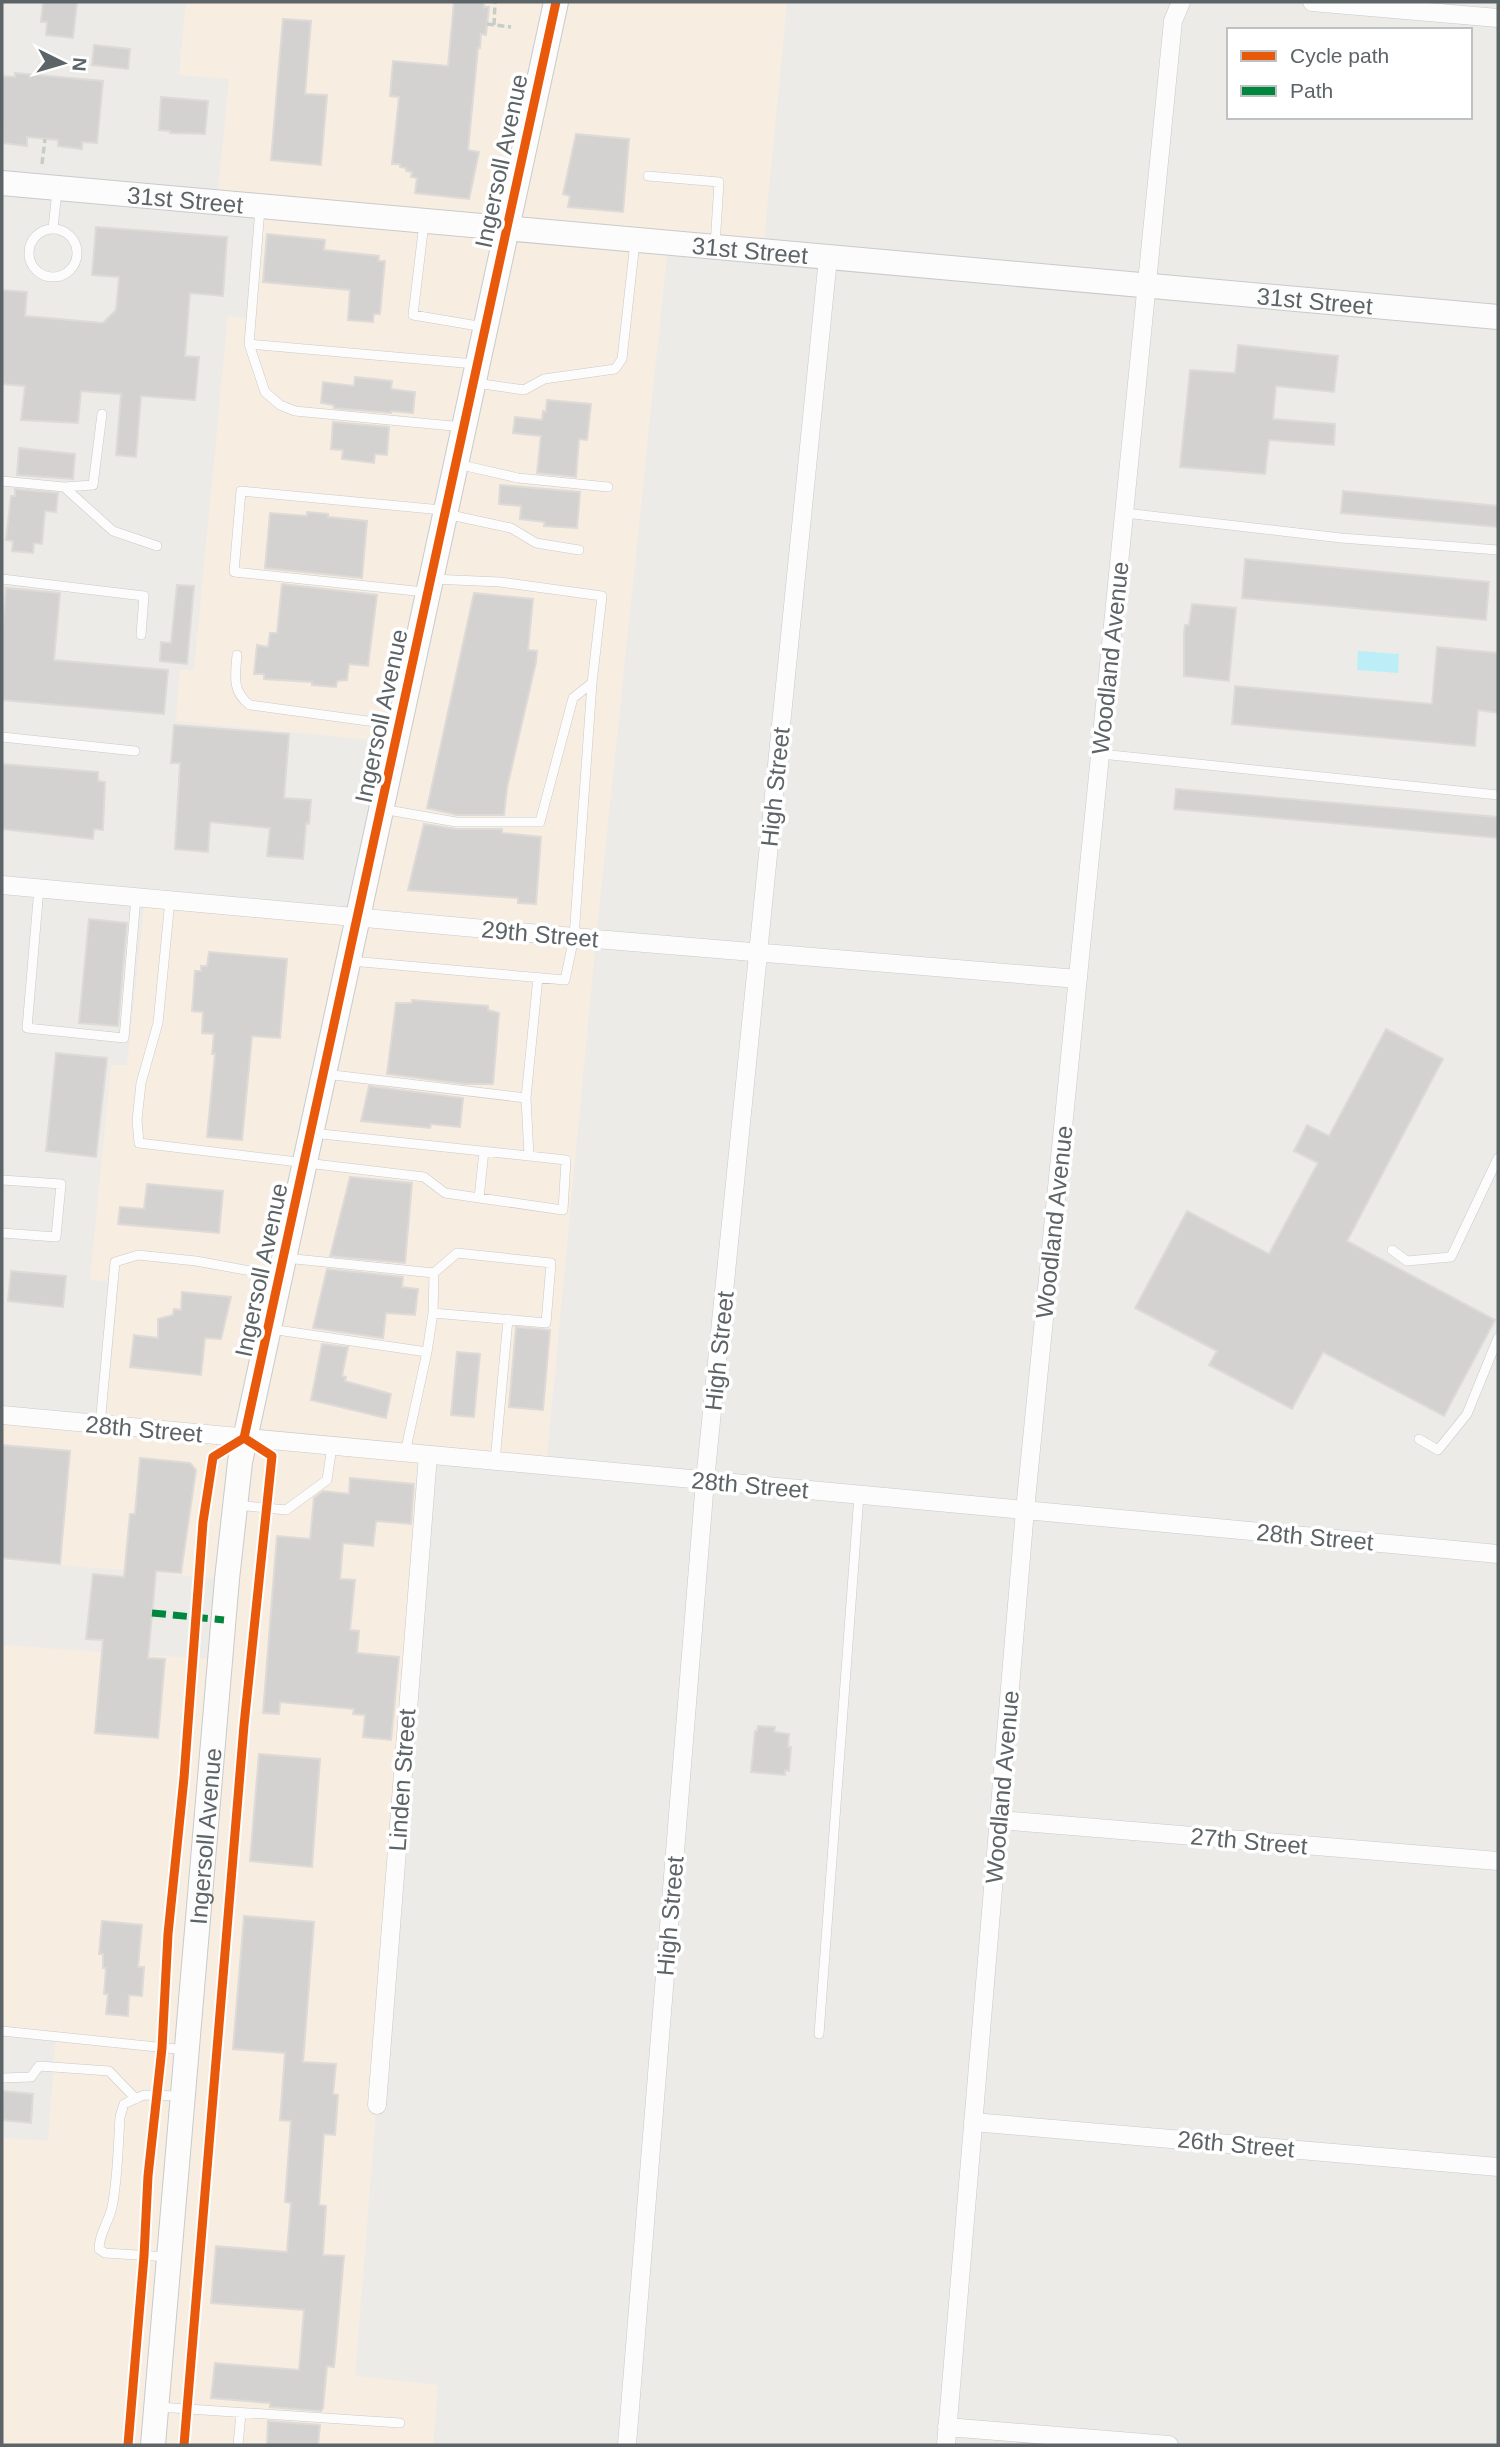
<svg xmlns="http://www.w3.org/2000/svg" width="1500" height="2447" font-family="Arial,sans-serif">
<rect width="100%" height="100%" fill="#edebe8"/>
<!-- commercial -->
<path fill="#f7ede1" d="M186,2H787L763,252L668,244L596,939L546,1466L428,1456L355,2376L438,2385L433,2445H2V2138L48,2141L56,2036L2,2031V1645L220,1660L227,1579L2,1560V1415L105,1425L119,1282L90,1280L111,1065H127L145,898L357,917L394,742L176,721L180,670H194L228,316L249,318L260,207L217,203L229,79L179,75Z"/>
<!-- water -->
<path fill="#bceef8" d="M1358,651L1399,654L1398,673L1357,670Z"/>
<!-- building -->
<path fill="#d4d2d1" stroke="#dddad7" stroke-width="2" d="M43,2H77L73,38L46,35L47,22H41Z
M454,2H484V7H489L486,35L481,34L480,48H478L468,150L479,152L469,199L415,193L417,178L411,177L412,172L406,171V168L400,167V164H392L399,97L390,96L393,61L448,66Z
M283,19L311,21L305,94L327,95L321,165L271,160Z
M94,45L130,49L128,69L92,65Z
M15,73L103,81L97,143L82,142V149L58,146V140L27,137V146L3,143L2,76L15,77Z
M161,97L208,101L205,134L170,133V131L159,130Z
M576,134L629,139L623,212L568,207L570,196L563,194Z
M96,227L227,237L223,296L190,293L185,356L199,357L195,400L141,396L136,457L116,455L121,394L81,391L78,423L21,420L25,386L2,384V290L27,292L25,316L103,323L116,310L119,277L92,275Z
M267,234L325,240L324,250L379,256L378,261H385L380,314H374L373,322L348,320L350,290L263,282Z
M1238,345L1338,356L1334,392L1276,386L1273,419L1335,424L1334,445L1269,440L1265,474L1180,467L1190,370L1235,373Z
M355,377L392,381L391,389L415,392L413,413L391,411V413L334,408V405L321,403L323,382L354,386Z
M547,400L591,404L587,440L579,439L576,477L537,473L541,436L513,433L515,417L542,420L543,411L546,412Z
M333,422L389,427L387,455L375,454L374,463L342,459L343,450L331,449Z
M19,448L75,454L73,479L17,475Z
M500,485L580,492L577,528L544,526L545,522L520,519L521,506L499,504Z
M15,489L58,493L56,512L45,511L42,544L34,543L33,553L12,551L13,541L6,540L11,496H15Z
M1343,491L1498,506V527L1341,513Z
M307,512L328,514V517L367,521L362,578L265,568L270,513L307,516Z
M1245,559L1489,582L1486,620L1242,598Z
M282,584L377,595L368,666L349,664L347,680L337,681L336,687L312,685V682L264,679V674H254L257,645L268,647L270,633H277Z
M177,585L194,586L187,664L160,661L161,642L171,643Z
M6,588L60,593L54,660L168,670L164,714L2,700V632Z
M474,593L533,599L528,650L537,651L536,662L507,788L504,815H457L427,808Z
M1192,604L1236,608L1229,681L1184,676V634L1185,625H1189Z
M1437,647L1498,653V713L1478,710L1475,746L1232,724L1235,686L1432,704Z
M174,725L289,734L284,798L311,800L309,824L306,823L303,859L267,856L270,828L210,822L208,852L175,849L180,763H171Z
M2,764L98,772V781L105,782L103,830L94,829L93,839L2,829Z
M1176,789L1498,817V838L1174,809Z
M424,824L456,829H502V833L541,837L536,904L518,903V898L408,890Z
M89,919L127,923L118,1026L79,1023Z
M209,952L287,959L280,1038L252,1036L242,1140L207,1137L215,1054H212L214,1034L202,1033L203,1012L192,1011L195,971H201V966H207Z
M412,1000L488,1006V1010L499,1013L493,1084H465L387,1074L396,1003H412Z
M1386,1029L1443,1059L1347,1241L1495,1320L1444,1416L1323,1352L1292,1409L1209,1365L1217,1351L1135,1308L1187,1211L1269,1254L1318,1163L1294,1151L1307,1125L1329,1136Z
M56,1053L107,1058L96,1157L46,1151Z
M369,1086L463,1098L460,1127L431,1124L430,1128L361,1121Z
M350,1177L412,1183L405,1263L330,1256Z
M147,1184L223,1191L219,1233L118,1224L120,1207L144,1209Z
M327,1269L403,1277L402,1287L418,1289L415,1315L386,1313L383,1338L313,1328Z
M11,1271L66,1276L63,1307L8,1301Z
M182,1292L231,1297L221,1339L205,1338L201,1375L130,1367L134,1335L158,1338V1319L173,1315L174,1309L181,1310Z
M516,1327L550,1330L543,1410L509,1407Z
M322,1344L348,1347L342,1376L346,1377L345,1381L391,1394L386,1418L311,1400Z
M457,1352L480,1354L474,1417L451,1415Z
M2,1445L70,1451L60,1564L2,1558Z
M140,1458L190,1463L196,1470L181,1573L156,1571L148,1658L165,1659L158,1738L95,1733L103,1640L86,1639L93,1574L124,1577L130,1514H135Z
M350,1478L414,1484L411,1524L376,1521L373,1546L343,1543L340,1579L355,1580L350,1630L359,1631L357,1653L399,1657L391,1740L363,1737L365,1715L353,1714L354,1709L280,1702L279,1714L263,1713L277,1536L310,1539L314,1498L323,1491L349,1494Z
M758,1726L775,1727L774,1732L789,1734L788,1747H791L789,1771L785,1770V1775L751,1772L755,1731H757Z
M259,1754L320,1759L312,1867L250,1861Z
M244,1916L314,1922L303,2062L336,2064L333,2094L338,2095L335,2135L324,2134L319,2205L326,2206L323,2255L344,2256L334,2367L327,2366L323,2408L321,2411L270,2407V2403L211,2398L215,2363L299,2370L304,2310L211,2303L216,2246L287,2252L291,2203L285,2202L291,2121L280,2120L285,2053L233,2049Z
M102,1921L142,1925L138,1967H144L142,1996L129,1995L128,2016L106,2014L108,1994H104L106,1968H103V1954H99Z
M3,2091L33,2094L31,2123L2,2120Z
M268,2421L320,2425L318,2445H267Z"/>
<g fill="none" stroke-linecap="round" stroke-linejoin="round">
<defs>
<path id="lane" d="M648,176L719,182L715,246
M260,209L249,344L265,392L280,405L295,411L463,427
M424,223L413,315L484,327
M53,229L57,190
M29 253a24 24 0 1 1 48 0a24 24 0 1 1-48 0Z
M249,344L475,364
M476,383L524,390L544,379L615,369L622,359L635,242
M457,464L518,478L608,487
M2,481L64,487L93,485L102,414
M64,487L113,531L157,546
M1125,513L1341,538L1498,550
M446,514L511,528L536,543L579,550
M2,579L144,596L141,635
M425,592L234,572L241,491L442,510
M237,655C235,676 232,692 250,705L397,725
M2,737L135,751
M1101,754L1498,795
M382,809L456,822H540L573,698L592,683L602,596L500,582L432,579
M39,888L27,1028L124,1038L136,897
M170,900L158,1023L141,1083L137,1120L139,1143L424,1177L445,1193L563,1210L566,1160L312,1133
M351,961L565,980L574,937L592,683
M325,1074L526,1098L538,977
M526,1098L529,1156
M2,1180L61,1184L56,1237L2,1233
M479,1198L484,1151
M1392,1250L1407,1261L1451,1257L1498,1158
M285,1258L434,1273L457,1253L551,1263L546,1323L433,1313L434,1273
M270,1329L427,1352
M100,1425L115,1262L138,1255L196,1261L278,1276
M1419,1439L1438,1450L1467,1414L1498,1338
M405,1453L427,1352L433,1313
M495,1461L508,1319
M237,1505L286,1510L327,1480L332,1446
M2,2031L186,2050
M819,2034L859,1495
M2,2078L31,2077L39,2066L109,2071L136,2099
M169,2257L105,2253L99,2249C99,2233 109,2222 112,2207C118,2178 118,2146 120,2117L124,2104L144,2095L182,2096
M158,2407L400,2423
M238,2445L241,2413"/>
<path id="street" d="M1312,2L1498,18
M2,885L596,939L1078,979
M2,1415L1498,1554
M999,1820L1498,1861
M377,2105L428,1455
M973,2122L1498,2167
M947,2427L1169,2445
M627,2445L705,1481L828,258
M946,2445L1025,1510L1173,21L1181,2"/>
<g id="secondary">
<path id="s1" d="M2,183L1498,317"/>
<path id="s2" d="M153,2445L227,1579L240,1462L556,2"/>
</g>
</defs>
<!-- lane casing -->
<use href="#lane" stroke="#c9c9c8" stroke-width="10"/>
<!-- street casing -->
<use href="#street" stroke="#c9c9c8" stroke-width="19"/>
<!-- secondary casing -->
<use href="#secondary" stroke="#c9caca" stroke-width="26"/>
<!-- path -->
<path stroke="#c7cec8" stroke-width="3.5" stroke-dasharray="7 3.5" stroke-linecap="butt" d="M487,24L511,27
M494,25L495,2
M42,164L45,139"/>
<!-- lane -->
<use href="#lane" stroke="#fcfcfc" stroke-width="9"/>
<!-- street -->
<use href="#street" stroke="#fcfcfc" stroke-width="18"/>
<!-- secondary -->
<use href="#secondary" stroke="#fcfcfc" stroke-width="24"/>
<!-- quiet -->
<path stroke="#00873e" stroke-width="7" stroke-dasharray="14 7" stroke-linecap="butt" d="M152,1613L224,1620"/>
<defs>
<path id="cycleway" d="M244,1438L556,2
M128,2445L144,2256L148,2176L162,2048L168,1934L184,1778L203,1522L213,1457L244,1438
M184,2445L244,1725L272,1456L244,1438"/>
</defs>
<!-- cycleway casing -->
<use href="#cycleway" stroke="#fff" stroke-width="13"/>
<!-- cycleway -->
<use href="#cycleway" stroke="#e8590c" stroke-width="9"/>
</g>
<g text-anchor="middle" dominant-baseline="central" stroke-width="7" stroke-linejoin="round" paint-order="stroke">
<!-- street labels -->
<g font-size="24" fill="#5d6467" stroke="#fff">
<text transform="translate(501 161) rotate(-78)">Ingersoll Avenue</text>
<text stroke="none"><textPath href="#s1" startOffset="184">31st Street</textPath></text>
<text stroke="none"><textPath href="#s1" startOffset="751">31st Street</textPath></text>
<text stroke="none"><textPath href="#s1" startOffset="1318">31st Street</textPath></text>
<text transform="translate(1110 658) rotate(-84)">Woodland Avenue</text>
<text transform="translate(381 716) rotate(-78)">Ingersoll Avenue</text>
<text transform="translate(775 787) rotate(-84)">High Street</text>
<text transform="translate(540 934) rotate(5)">29th Street</text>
<text transform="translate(1054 1222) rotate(-84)">Woodland Avenue</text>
<text transform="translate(261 1270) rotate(-78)">Ingersoll Avenue</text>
<text transform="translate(719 1351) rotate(-84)">High Street</text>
<text transform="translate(144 1429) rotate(5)">28th Street</text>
<text transform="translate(750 1485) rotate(5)">28th Street</text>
<text transform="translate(1315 1537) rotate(5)">28th Street</text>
<text transform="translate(402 1780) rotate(-86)">Linden Street</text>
<text transform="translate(1002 1787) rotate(-85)">Woodland Avenue</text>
<text stroke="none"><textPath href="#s2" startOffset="611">Ingersoll Avenue</textPath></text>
<text transform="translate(1249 1841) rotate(5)">27th Street</text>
<text transform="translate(670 1916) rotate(-85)">High Street</text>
<text transform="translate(1236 2144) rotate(5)">26th Street</text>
</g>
</g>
<!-- border -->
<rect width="1500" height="2447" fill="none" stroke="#5d6467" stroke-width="7"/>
<!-- legend -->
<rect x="1227" y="28" width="245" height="91" fill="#ffffff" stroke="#bec1c2" stroke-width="2"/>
<rect x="1241" y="51" width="35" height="10" fill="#e8590c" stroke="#bec1c2" stroke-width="2"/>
<text x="1290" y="63" font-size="21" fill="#5d6467">Cycle path</text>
<rect x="1241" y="86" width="35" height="10" fill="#00873e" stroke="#bec1c2" stroke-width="2"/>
<text x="1290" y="98" font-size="21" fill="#5d6467">Path</text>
<!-- north arrow -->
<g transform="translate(63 63) rotate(95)" stroke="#ffffff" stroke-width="5" paint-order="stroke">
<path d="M0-5L12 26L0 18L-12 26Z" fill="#5d6467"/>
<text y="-10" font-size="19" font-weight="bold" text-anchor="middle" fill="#5d6467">N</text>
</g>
</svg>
